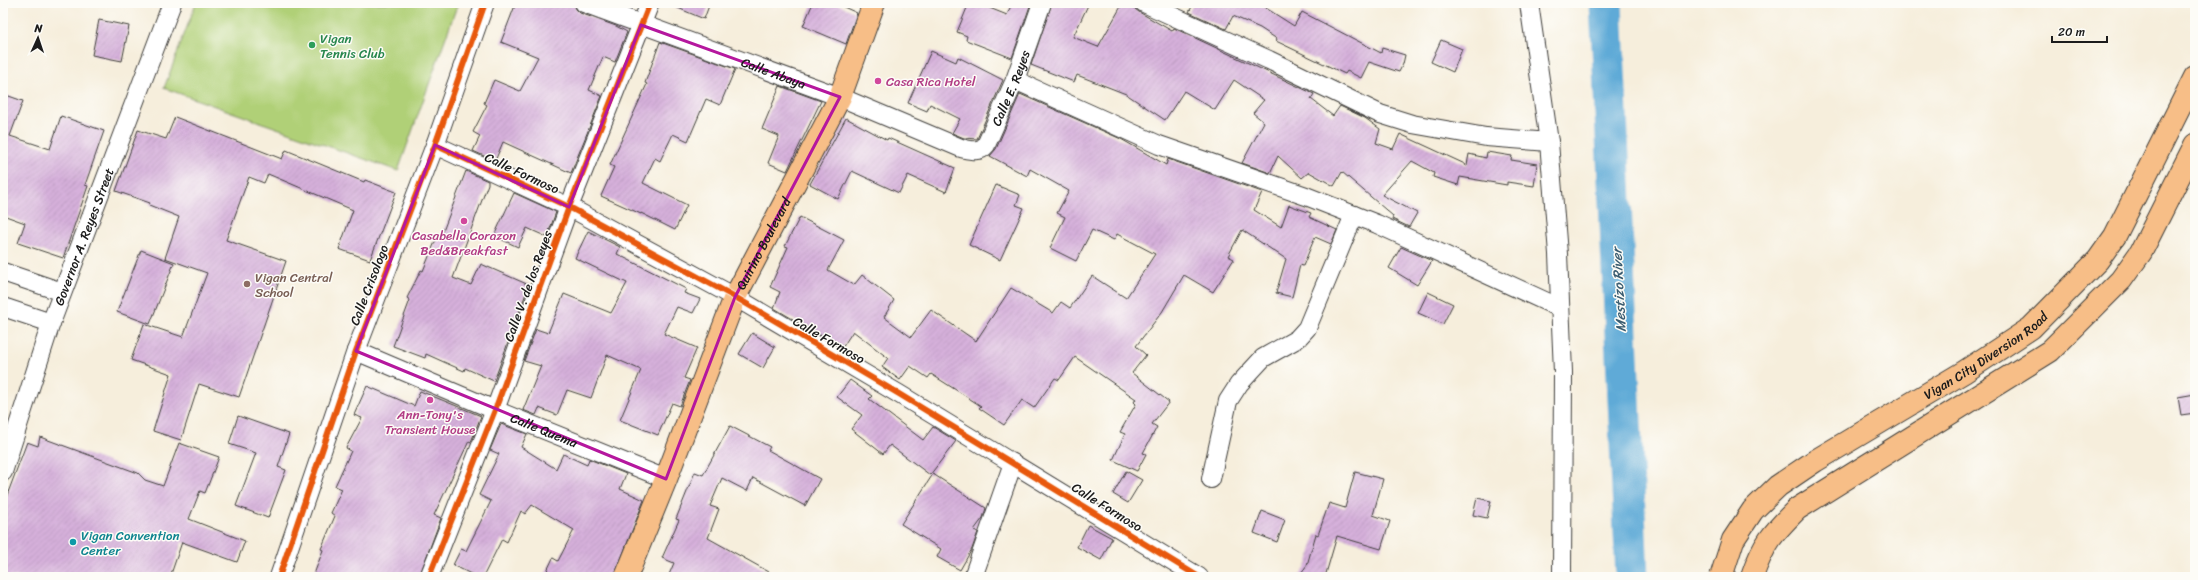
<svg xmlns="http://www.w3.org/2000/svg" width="2198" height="580" font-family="Sriracha,sans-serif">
<defs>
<pattern id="building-hatch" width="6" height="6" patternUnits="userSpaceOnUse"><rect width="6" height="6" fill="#d6b0db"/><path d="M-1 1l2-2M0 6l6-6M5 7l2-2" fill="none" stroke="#b797bb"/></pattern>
</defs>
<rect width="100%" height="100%" fill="#fdfcf7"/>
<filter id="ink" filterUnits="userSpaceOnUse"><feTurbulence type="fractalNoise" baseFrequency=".025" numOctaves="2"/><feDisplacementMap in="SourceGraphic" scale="8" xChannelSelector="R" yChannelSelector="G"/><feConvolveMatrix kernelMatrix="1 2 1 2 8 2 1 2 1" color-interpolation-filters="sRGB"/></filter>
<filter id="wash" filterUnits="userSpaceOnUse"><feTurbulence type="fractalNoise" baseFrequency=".012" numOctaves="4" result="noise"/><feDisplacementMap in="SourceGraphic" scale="16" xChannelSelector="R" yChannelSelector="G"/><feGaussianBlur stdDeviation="0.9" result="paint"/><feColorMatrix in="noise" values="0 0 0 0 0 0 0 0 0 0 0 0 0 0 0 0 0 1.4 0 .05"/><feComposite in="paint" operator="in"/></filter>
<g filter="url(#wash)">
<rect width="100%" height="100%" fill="#f6eedc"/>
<!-- grass -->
<path fill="#b0d077" stroke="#66764a" d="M196,3H458L398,171L164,88Z"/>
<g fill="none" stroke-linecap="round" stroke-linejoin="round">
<!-- river -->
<path stroke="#5eaad7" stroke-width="33" d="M1606,3L1632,577"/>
</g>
<g id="blocks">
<!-- building -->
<path fill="url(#building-hatch)" d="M516,3H574L576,9L580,13L616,26L627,32L615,62L603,57L589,90L602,96L571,173L503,142L495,161L473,151L480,136L473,132L487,105L484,103L494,80L520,91L538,57L501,42Z
M666,3H710L704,19Z
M813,3H835L857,13L846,44L803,26Z
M969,3H977L1007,15L1012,3H1031L1012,58L966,40L967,36L957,32Z
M1052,3H1089L1073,37L1098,47L1123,3H1134L1135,9L1139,12L1172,31L1174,28L1314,94L1311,99L1333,116L1340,106L1365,118L1380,129L1376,143L1393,149L1400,134L1467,165L1469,154L1486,158L1487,152L1512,156L1511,160L1537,164L1534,186L1507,182V185L1460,177L1458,185L1433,177L1434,173L1412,161L1382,195L1417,213L1409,227L1392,219L1393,216L1342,172L1334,186L1309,172L1302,178L1278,156L1270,173L1242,163L1264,122L1253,113L1264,100L1234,80L1215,110L1184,91L1165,120L1126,94L1077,75L1074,82L1031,65Z
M1194,3H1258L1294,26L1302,12L1381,53L1382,48L1405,55L1403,64L1399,72L1369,62L1361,78L1347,71L1345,74L1276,41L1277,39L1260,28L1233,16L1226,29L1189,12Z
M99,20L129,26L122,61L92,55Z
M1441,40L1462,49L1453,72L1431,62Z
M660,42L735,69L720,105L706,99L688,141L673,134L660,161L655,158L643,183L687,205L675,230L641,213V214L601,196L614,167L610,165L647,84L645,83Z
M931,51L956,62L958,57L1003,80L977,139L964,138L952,133L960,119L930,104L927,111L908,103Z
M780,86L821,101L787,171L768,163L779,136L762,129Z
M3,94L23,101L10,136L50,149L61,116L104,131L85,185L88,186L63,258L18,243L25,223L3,215Z
M1020,94L1121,139L1166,165L1168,159L1262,192L1254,210L1281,227L1289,205L1311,213L1309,217L1337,230L1331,244L1315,237L1303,266L1300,265L1292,297L1276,293L1286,259L1242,230L1228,256L1234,259L1213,292L1184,275L1162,312L1136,346L1146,355L1132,373L1169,402L1152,424L1157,427L1143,453L1146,454L1137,471L1113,460L1125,434L1120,432L1136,404L1134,402L1136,399L1075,357L1059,380L1055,378L1034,408L1022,400L1004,425L979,408L981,406L931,374L928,378L910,366L900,380L882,367L888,358L853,331L842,348L774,308L780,292L770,287L788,247L785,246L800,217L844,240L828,270L854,285L862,275L894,300L884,317L911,337L931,310L976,341L1011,288L1053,313L1061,302L1070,308L1092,276L1126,298L1155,254L1117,234L1114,240L1092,230L1076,261L1050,248L1065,217L1057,213L1069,191L1030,169L1027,176L990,156L996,149Z
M175,117L282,159L286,150L364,182L365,180L396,192L370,260L339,249L353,210L268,174L264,183L249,177L226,240L286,261L239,397L199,384L181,440L153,431L171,374L131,360L144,324L183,337L207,273L165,258L179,217L149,205L150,203L116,191L138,130L166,139Z
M846,118L887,140L888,138L955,168L946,192L908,175L899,193L852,171L838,199L810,184Z
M466,171L488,181V184L453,278L471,285L481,264L529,285L494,381L465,368L464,371L426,354L425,358L393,346L410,300L407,298L421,270L423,271L437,237L440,239Z
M996,185L1020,195L1016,205L1024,208L1000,260L969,245Z
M514,193L556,212L547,237L527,228L518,247L494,236Z
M588,231L620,247L617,254L686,289L684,293L700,299L693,313L677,307L664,334L697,348L684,378L690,380L680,406L672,403L658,435L620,420L641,370L607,355L591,398L567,390L557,415L539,408L536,415L523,410L541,366L524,361L536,329L548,333L564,294L611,313L627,283L575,258Z
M1401,247L1432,261L1417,285L1389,268Z
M141,250L174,263L150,324L117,312Z
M1428,292L1453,304L1443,324L1418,313Z
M752,333L775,347L763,368L739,354Z
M850,380L872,396L869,399L923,440L933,427L956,441L930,475L890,445L883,454L851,429L862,415L837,397Z
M367,386L414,406L420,391L481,416L471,442L469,441L434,515L441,518L419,577H313L323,550L321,549L335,516L331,513L342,489L335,486L351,451L346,448L362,418L354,415Z
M2195,394V413L2181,415L2178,397Z
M238,416L289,434L278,467L286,470L268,518L236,506L256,453L229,444Z
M501,424L527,434L521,447L556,469L563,454L587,465L589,459L626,474L620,489L644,500L614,577H544L553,558L558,561L574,530L532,505L525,514L521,511L507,542L502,539L483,577H477L453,565L461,549L466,551L491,501L479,495L499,454L490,450Z
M730,426L770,447L768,450L820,479L805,506L753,478L747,491L722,478L710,506L719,509L708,538L778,577H668L674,563L662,558L679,520L676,519L695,472L703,475Z
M40,437L138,473L145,480L163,486L179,443L219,457L205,493L200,491L189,519L245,541L237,562L182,542L170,577H3V506L27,442L38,446Z
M1126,471L1142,480L1128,503L1113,494Z
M1355,472L1383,479L1373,515L1390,521L1381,549L1337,536L1325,577H1298L1307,565L1316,534L1318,535L1329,503L1345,508Z
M933,474L986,508L983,518L974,530L978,532L972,549L960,570L937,557L941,549L901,524Z
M1477,498L1491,501L1487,518L1473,515Z
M1262,511L1285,520L1277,542L1254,533Z
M1088,525L1112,538L1101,560L1077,547Z"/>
</g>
</g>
<g filter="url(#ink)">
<use href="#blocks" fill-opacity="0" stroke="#3d3c39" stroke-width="1"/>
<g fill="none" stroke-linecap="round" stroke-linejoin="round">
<defs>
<g id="minor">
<path id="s1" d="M584,3L840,97L961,148C970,150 980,153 986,145L1015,80L1042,3"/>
<path d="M1144,3L1269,60L1380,114L1412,124L1486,137L1549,142"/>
<path d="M1529,3L1549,142L1558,254L1563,372L1562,577"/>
<path d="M1015,80L1159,145L1306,196L1377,224L1560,308"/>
<path d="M435,145L569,207L735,297L899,394L1199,577"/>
<path d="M3,272L62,292"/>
<path d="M3,307L51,323"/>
<path id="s2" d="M356,351L495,410L666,479"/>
<path id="s3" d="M3,472L51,323L172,3"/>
<path d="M1211,479L1228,401L1239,384L1263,358L1297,339L1307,328L1354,215"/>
<path d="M279,577L356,351L435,145L485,3"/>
<path d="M429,577L495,410L569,207L650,3"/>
<path d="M973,577L1013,463"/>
</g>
<g id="major">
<path id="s4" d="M626,577L666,479L735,297L840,97L874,3"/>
<path id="s5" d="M1721,577L1733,540L1753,510L1778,486L1815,461L1964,372L2031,328L2098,260L2115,236L2195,77"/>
<path d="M1752,577C1763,544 1773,533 1797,509L2050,351L2121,280L2141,252L2195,145"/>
</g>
</defs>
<!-- minor casing -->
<use href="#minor" stroke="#3d3c39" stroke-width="20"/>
<!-- major casing -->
<use href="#major" stroke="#3d3c39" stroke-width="24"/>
<!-- minor -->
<use href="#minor" stroke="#fff" stroke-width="18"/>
<!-- major -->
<use href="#major" stroke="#f7be87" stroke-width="22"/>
<defs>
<path id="cycleway" d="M435,145L569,207L735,297L899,394L1199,577
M279,577L356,351L435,145L485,3
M429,577L495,410L569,207L650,3"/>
</defs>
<!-- cycleway casing -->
<use href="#cycleway" stroke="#fdfcf7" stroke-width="8"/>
<!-- cycleway -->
<use href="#cycleway" stroke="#e8590c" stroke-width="6"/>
</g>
</g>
<!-- marked area -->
<path fill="none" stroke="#b5179e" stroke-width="3" stroke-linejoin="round" d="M641,25L840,97L735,297L666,479L356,351L435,145L569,207Z"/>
<!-- markers -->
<circle fill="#2e9e5b" stroke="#fdfcf7" stroke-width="1.5" cx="312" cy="45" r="4"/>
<g fill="#d1479c" stroke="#fdfcf7" stroke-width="1.5">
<circle cx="878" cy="81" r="4"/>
<circle cx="464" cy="221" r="4"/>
<circle cx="430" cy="400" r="4"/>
</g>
<circle fill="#8d6e63" stroke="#fdfcf7" stroke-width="1.5" cx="247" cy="284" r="4"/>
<circle fill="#0f9aa8" stroke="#fdfcf7" stroke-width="1.5" cx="73" cy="542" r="4"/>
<g text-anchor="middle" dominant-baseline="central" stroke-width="3" stroke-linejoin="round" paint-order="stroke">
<!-- leisure labels -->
<g font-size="13" fill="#27864d" stroke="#fdfcf7" text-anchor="start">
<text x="320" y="38">Vigan<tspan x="320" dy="15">Tennis Club</tspan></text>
</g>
<!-- street labels -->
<g font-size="13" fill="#1c1c1c" stroke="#fdfcf7">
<text stroke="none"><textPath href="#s1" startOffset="202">Calle Abaya</textPath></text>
<text stroke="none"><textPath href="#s1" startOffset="493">Calle E. Reyes</textPath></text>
<text transform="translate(522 173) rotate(25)">Calle Formoso</text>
<text stroke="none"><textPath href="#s3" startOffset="249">Governor A. Reyes Street</textPath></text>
<text stroke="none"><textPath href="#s4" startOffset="361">Quirino Boulevard</textPath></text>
<text transform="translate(369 285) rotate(-69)">Calle Crisologo</text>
<text transform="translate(528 286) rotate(-70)">Calle V. de los Reyes</text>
<text transform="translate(829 340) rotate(30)">Calle Formoso</text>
<text stroke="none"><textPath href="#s5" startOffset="355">Vigan City Diversion Road</textPath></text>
<text stroke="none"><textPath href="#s2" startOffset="204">Calle Quema</textPath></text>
<text transform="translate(1107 507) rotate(32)">Calle Formoso</text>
</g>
<!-- hotel labels -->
<g font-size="13" fill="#b23c85" stroke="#fdfcf7">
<text x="886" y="81" text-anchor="start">Casa Rica Hotel</text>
<text x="464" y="235">Casabella Corazon<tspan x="464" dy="15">Bed&amp;Breakfast</tspan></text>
<text x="430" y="414">Ann-Tony's<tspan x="430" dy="15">Transient House</tspan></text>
</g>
<!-- education labels -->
<g font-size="13" fill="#785e54" stroke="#fdfcf7" text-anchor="start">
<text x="255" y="277">Vigan Central<tspan x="255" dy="15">School</tspan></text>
</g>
<!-- culture labels -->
<g font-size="13" fill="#0d838f" stroke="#fdfcf7" text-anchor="start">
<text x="81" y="535">Vigan Convention<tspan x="81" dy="15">Center</tspan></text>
</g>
<!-- water labels -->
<g font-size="14" font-style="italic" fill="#3a5c70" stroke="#fdfcf7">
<text transform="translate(1619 290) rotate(-93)">Mestizo River</text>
</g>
</g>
<!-- margin -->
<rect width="2198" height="580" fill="none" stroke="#fdfcf7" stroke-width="16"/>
<!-- north arrow -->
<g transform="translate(38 38) rotate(3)" stroke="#fdfcf7" stroke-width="3" paint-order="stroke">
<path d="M0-3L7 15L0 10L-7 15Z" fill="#1c1c1c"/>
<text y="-6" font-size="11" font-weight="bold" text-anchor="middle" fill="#1c1c1c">N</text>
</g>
<!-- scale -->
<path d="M2052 36v6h55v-6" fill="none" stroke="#1c1c1c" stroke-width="2"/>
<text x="2058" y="36" font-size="12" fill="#1c1c1c" stroke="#fdfcf7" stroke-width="3" paint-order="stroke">20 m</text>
</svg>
